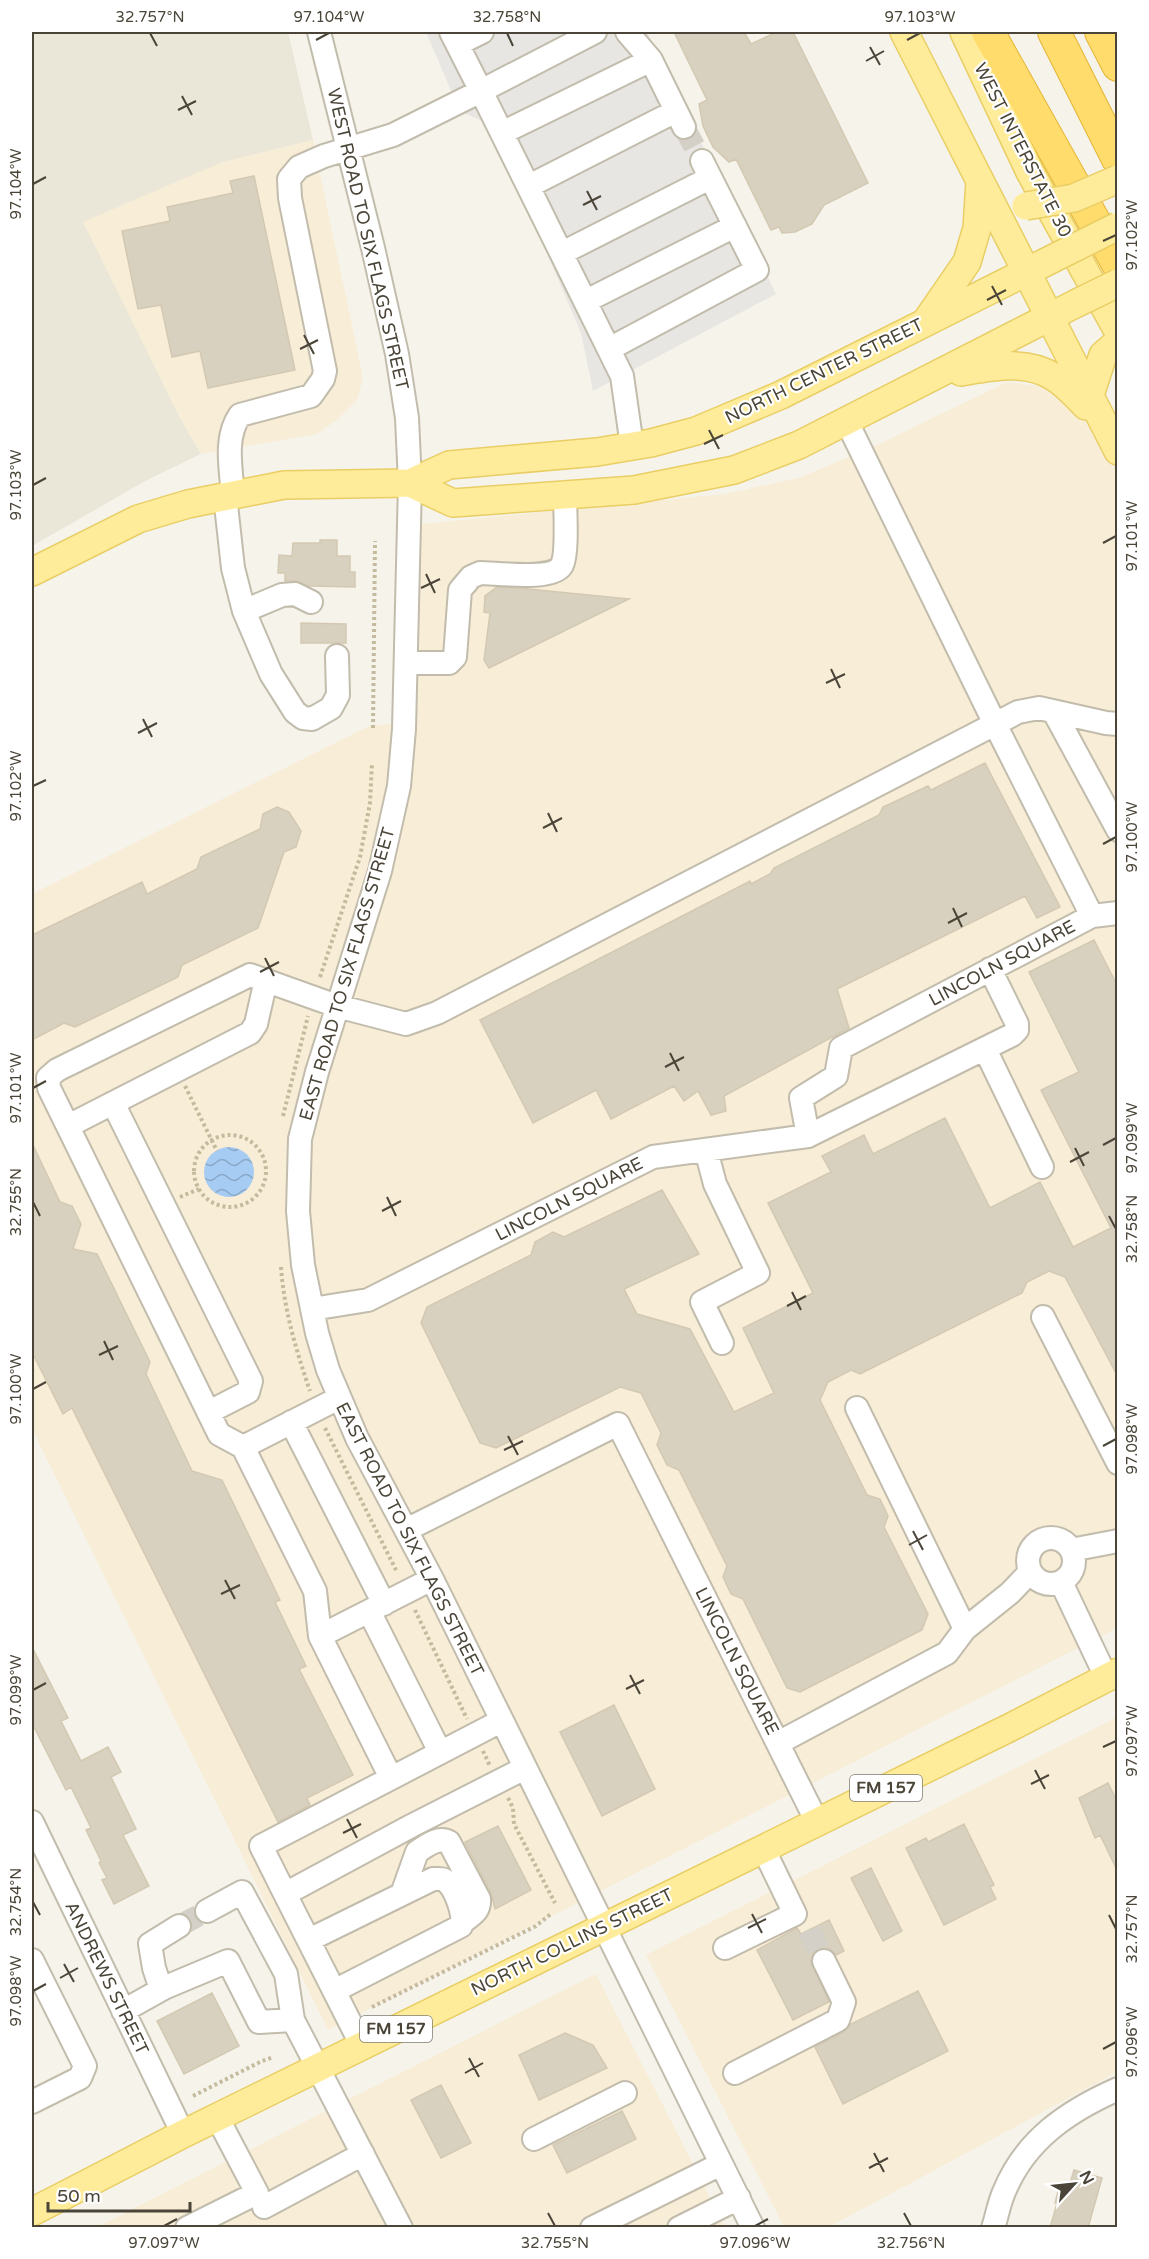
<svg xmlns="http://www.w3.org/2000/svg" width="1149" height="2259" font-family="'Varela Round',sans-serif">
<defs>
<pattern id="water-waves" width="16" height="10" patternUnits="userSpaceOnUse" patternTransform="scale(1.5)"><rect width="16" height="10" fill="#a6ccf4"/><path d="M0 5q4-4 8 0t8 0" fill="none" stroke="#89a7c7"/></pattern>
</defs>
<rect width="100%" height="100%" fill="#f6f3eb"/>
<!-- residential -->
<path fill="#eae6d8" d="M32,32H288L313,140L220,163L177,412L201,454L147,480L32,546Z"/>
<!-- commercial -->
<path fill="#f8edd6" d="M313,140L363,378L357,400L338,419L317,434L201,454L177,412L83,222L220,163Z
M1007,382L1045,387L1081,408L1118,462L1117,1628L328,2030L32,1429V894L369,726L412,722V525L724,494L799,478L877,445Z
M1117,1717V2072L829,2227H784L646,1955Z
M596,1974L725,2227L95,2228Z"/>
<!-- parking -->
<path fill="#e7e6e2" d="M426,32H647L776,294L593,391L581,333L523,197L484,122L464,113L452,93Z"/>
<!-- water -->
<path fill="url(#water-waves)" d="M204 1172a25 25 0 1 1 50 0a25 25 0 1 1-50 0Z"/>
<!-- building -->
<path fill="#d8d1bf" stroke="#d3c9b2" stroke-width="1.5" d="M674,32H744L751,44L777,32H793L868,183L824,205L812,224L795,232L782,233L779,227L771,230L736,159L729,162L713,147L703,126L699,104L707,100Z
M254,176L295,370L208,388L200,351L172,357L161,305L138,309L122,231L170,221L167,207L233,193L230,181Z
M320,540H337V556H350V572H355V587L309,586L295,581H285V573H278L279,555L292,556L293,543H320Z
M497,587L518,588L629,599L489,668L484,660L490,613L484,612L485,596Z
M301,623L346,624V643H301Z
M985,763L1060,907L1037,918L1025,896L837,989L849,1028L724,1096L726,1111L711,1115L698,1091L684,1101L674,1086L611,1119L596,1090L533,1123L480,1020L750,881L751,884L770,874L774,868L879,815L883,807L928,786L931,790Z
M277,807L289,812L301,831L296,847L284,852L258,928L182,965L178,977L75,1027L64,1023L32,1040V935L142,882L147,894L197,869L201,857L260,829L263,814Z
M1094,940L1118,987V1377L1065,1277L1049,1271L1027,1282L1022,1293L860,1374L851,1370L828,1382L820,1400L867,1495L880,1499L888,1516L884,1527L928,1614L922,1630L800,1692L787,1688L743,1599L731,1594L723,1577L727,1566L679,1470L667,1465L657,1445L661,1433L641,1393L620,1387L496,1448L480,1443L421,1323L427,1307L531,1255L535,1242L553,1232L564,1237L662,1190L699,1254L624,1289L637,1314L690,1329L734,1412L774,1393L743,1328L813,1293L768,1203L831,1172L822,1156L864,1135L873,1154L945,1118L990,1208L1040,1182L1073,1247L1111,1228L1041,1090L1079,1072L1029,972Z
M32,1143L60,1202L72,1206L81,1224L73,1249L97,1254L150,1362L146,1374L192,1471L222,1480L280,1600L275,1602L306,1666L299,1669L353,1775L307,1798L310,1805L278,1822L72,1408L63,1414L32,1352Z
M32,1647L68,1718L61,1721L81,1761L108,1747L121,1772L111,1777L136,1829L123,1835L149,1886L114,1904L102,1880L107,1878L99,1863L101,1861L86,1830L91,1828L71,1787L66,1790L32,1723Z
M614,1705L655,1789L602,1816L560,1732Z
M1108,1783L1118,1803V1872L1100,1835L1095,1838L1079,1798Z
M964,1824L994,1885L990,1887L996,1899L944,1925L906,1848L926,1838L928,1842Z
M498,1826L531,1890L495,1909L491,1893L465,1842Z
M871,1868L902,1931L883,1941L851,1878Z
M829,1920L844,1951L836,1955L831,1950L819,1949L813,1953L811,1961L829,2002L793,2020L757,1950L797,1928L801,1934Z
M918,1991L948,2051L843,2104L815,2047L844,2032L851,2024Z
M212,1993L239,2046L184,2074L157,2021Z
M565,2033L593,2045L607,2068L539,2100L519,2055Z
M441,2085L471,2143L441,2158L411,2100Z
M622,2111L636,2139L567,2173L553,2145Z
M1074,2170L1102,2178L1088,2228H1050L1057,2203H1055L1060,2184L1069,2187Z"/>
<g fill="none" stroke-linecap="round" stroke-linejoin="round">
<!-- minor-tunnel -->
<path stroke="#d4d0c7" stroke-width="22" stroke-dasharray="22 11" stroke-linecap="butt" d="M684,127L702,161
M179,1926L207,1911
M809,1930L824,1961"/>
<defs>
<path id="minor" d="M319,32L373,248L397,354L407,418L410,483L404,729L399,786L380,871L317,1072L300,1139L298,1211L303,1265L317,1333L328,1370L357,1438L432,1579L753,2228
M451,32L481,91L595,32
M627,32L651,60L684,127
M458,44L482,32
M502,133L651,60
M529,186L676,111
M562,253L710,178
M586,301L735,226
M609,349L757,270L702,161
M846,420L995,724L1092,916
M233,495C231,469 224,437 240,415L311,396L323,379L325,371L290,198L289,179L299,167L324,156L393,135L481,91L622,376L632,446
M225,496L233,568L244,611L271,674L295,712L303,718L312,719L331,708L338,695L337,656
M244,611L282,595L295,594L311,602
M406,663H449L455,657L460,590L471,577L480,573C497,573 554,581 562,565C568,552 565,511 565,494
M1054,712L1118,830
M985,1049L1042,1167
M113,1103L251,1381L248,1392L209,1412
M68,1126L250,1033L256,1024L266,980
M808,1136L1012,1035L1017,1030V1024L990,969
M706,1150L715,1184L758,1273L702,1302L722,1343
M312,1309L368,1300L653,1157L808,1136L801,1098L836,1076L841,1048L1092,916L1118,913
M1043,1317L1118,1463
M291,1422L384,1604
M243,1447L339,1398
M406,1530L618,1424L817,1822
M1028 1561a23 23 0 1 1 46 0a23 23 0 1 1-46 0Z
M1071,1550L1118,1541
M1061,1582L1107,1679
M369,1611L440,1752
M965,1629L1010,1593L1030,1572
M320,1636L432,1579
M778,1743L947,1653L965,1629L857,1408
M391,1778L320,1636L315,1591L243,1447L219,1434L49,1088L48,1078L57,1070L250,975L337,1006L406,1024L437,1013L1018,712L1039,708L1106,723L1118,724
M32,1822L183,2134
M285,1894L261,1846L501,1721
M402,1894L417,1852C426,1846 438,1836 449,1842L479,1899C480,1911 473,1914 464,1921
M207,1911L242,1892L286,1974L293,2020
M309,1940L433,1879C438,1879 443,1878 447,1882C455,1889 466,1916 461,1926L334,1991
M725,1948L795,1914L763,1848
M32,1960L85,2066L80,2078L32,2102
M161,1989L154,1968L150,1944L179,1926
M123,2011L166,1987L228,1961L259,2022L293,2020L401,2228
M362,2046L285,1894L413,1825L525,1768
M735,2073L838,2020L844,2002L824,1961
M534,2139L625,2093
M264,2207L363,2154
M187,2228L257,2193L217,2117
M592,2228L721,2164
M679,2228L739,2198
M993,2228C997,2216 999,2203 1004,2192C1025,2140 1068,2111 1118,2089"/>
<path id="major" d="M904,32L1118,451
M964,32L1030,172L1118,331
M927,320L967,262L977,228L980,181
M961,372C991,367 1026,359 1054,377C1066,384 1076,396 1086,406
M1089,398L1103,355L1118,342
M410,483L453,503L634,490L734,470L799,445L1075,304
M32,572L138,519L188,504L284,485L410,483L449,465L597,452L651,443L696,431L781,395L1052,259
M32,2212L183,2134L1009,1728L1118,1672"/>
<path id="highway" d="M988,32L1118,264
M1054,32L1118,159
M1101,32L1118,65"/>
</defs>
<!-- minor casing -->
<use href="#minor" stroke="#c2bcac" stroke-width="26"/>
<!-- major casing -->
<use href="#major" stroke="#e9ce65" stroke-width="30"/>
<!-- highway casing -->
<use href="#highway" stroke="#e4b536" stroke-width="34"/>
<!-- path -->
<path stroke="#c4ba9d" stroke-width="4" stroke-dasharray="3 3" stroke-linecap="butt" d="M373,728L375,541
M320,977L360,857L370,803L372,763
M185,1086L217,1151
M283,1116L308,1016
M194 1171a36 36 0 1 1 72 0a36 36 0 1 1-72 0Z
M180,1197L199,1189
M281,1267C284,1310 296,1350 310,1391
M325,1428L397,1572
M415,1610L467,1719
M483,1751L490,1766
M508,1798L513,1808L514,1824L555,1903
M372,2007L536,1926L552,1913
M193,2096L262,2061L274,2057"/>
<!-- minor -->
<use href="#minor" stroke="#fff" stroke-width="22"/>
<!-- major -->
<use href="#major" stroke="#ffec9a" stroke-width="27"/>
<!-- highway -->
<use href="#highway" stroke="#ffdc6c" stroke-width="32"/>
<defs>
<path id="major-bridge" d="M1026,206L1074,198L1118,179
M1052,259L1118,226
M1075,304L1118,283"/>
</defs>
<!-- major-bridge casing -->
<use href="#major-bridge" stroke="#e9ce65" stroke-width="30" stroke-linecap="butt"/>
<!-- major-bridge -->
<use href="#major-bridge" stroke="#ffec9a" stroke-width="27"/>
</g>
<!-- ticks -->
<path fill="none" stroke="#4a4538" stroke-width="2" d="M150,33L157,46M507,33L513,46M316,40L329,33M907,40L920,33M870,47L880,65M866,61L884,51M182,96L192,115M178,110L196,101M33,184L46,177M587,191L597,210M583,205L601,196M1103,241L1116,235M992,286L1002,305M987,300L1006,290M304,335L314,354M300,349L318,340M709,430L719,449M704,444L723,435M33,485L46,478M1103,543L1116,536M426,574L435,593M421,588L440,579M831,669L840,688M826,683L845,674M143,719L152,737M138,733L157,723M33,786L46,780M548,813L557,832M543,828L562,818M1103,844L1116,837M953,908L962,927M948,923L967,913M265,958L274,976M260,972L279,962M670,1053L679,1071M665,1067L684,1057M33,1088L46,1081M1103,1145L1116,1138M1075,1148L1084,1166M1070,1162L1089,1152M387,1197L396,1216M33,1202L40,1216M382,1211L401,1201M1109,1216L1116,1229M792,1292L801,1310M787,1306L806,1296M104,1341L113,1360M99,1355L118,1346M33,1389L46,1382M508,1436L518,1455M1103,1446L1116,1439M504,1450L523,1441M913,1531L923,1550M909,1545L927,1535M225,1580L235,1599M221,1594L240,1585M630,1675L640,1694M626,1689L644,1680M33,1690L46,1683M1103,1747L1116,1741M1035,1770L1045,1789M1031,1784L1049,1775M347,1819L357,1838M343,1833L361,1824M33,1902L40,1915M752,1914L762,1933M1109,1915L1116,1929M748,1928L766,1919M64,1964L74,1982M60,1978L78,1968M33,1991L46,1984M1103,2049L1116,2042M469,2058L479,2077M465,2073L483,2063M874,2153L884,2172M869,2168L888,2158M548,2213L555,2226M904,2213L911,2226M164,2226L177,2219M755,2226L768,2219"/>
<g text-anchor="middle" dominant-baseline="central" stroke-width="4.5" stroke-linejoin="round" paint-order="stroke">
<!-- shield labels -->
<g fill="#fff" stroke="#807d74" stroke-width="1.5">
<rect x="850" y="1775" width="72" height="26" rx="4.5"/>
<rect x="360" y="2016" width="72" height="26" rx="4.5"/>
</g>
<g font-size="16" font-weight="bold" fill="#4a4538">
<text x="886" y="1788">FM 157</text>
<text x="396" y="2029">FM 157</text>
</g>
<!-- street labels -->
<g font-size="18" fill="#4a4538" stroke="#fff">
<text transform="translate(1023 150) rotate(63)">WEST INTERSTATE 30</text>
<text transform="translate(368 239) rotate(77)">WEST ROAD TO SIX FLAGS STREET</text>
<text transform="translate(824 371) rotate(-26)">NORTH CENTER STREET</text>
<text transform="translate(1002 963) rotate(-28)">LINCOLN SQUARE</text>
<text transform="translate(347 974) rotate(-74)">EAST ROAD TO SIX FLAGS STREET</text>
<text transform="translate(569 1199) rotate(-27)">LINCOLN SQUARE</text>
<text transform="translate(410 1539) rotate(63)">EAST ROAD TO SIX FLAGS STREET</text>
<text transform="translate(737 1661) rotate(63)">LINCOLN SQUARE</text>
<text transform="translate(572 1942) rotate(-26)">NORTH COLLINS STREET</text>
<text transform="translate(107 1978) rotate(64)">ANDREWS STREET</text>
</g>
</g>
<!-- border -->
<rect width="1149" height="2259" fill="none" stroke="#ffffff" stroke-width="66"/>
<!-- north arrow -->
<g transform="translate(1074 2184) rotate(63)" stroke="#ffffff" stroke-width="4.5" paint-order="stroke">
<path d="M0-4.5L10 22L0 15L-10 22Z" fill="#4a4538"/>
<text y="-9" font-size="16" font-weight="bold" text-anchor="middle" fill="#4a4538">N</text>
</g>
<!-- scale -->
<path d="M48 2202v9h142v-9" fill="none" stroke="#4a4538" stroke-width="3"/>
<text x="57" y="2202" font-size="18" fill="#4a4538" stroke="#ffffff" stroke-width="4.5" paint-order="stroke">50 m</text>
<rect x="33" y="33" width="1083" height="2193" fill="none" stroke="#4a4538" stroke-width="2"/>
<g font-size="15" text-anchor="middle" fill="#4a4538">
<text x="150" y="22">32.757°N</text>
<text x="329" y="22">97.104°W</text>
<text x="507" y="22">32.758°N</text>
<text x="920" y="22">97.103°W</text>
<text transform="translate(16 184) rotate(-90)" y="5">97.104°W</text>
<text transform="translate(1132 235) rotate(-90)" y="5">97.102°W</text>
<text transform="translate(16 485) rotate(-90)" y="5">97.103°W</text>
<text transform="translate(1132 536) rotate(-90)" y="5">97.101°W</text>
<text transform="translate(16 786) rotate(-90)" y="5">97.102°W</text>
<text transform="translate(1132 837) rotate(-90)" y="5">97.100°W</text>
<text transform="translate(16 1088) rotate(-90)" y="5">97.101°W</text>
<text transform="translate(1132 1138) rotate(-90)" y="5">97.099°W</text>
<text transform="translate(16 1202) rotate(-90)" y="5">32.755°N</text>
<text transform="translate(1132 1229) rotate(-90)" y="5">32.758°N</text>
<text transform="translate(16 1389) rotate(-90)" y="5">97.100°W</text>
<text transform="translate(1132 1439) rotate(-90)" y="5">97.098°W</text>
<text transform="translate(16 1690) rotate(-90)" y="5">97.099°W</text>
<text transform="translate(1132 1741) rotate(-90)" y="5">97.097°W</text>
<text transform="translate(16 1902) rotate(-90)" y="5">32.754°N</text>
<text transform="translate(1132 1929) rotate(-90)" y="5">32.757°N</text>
<text transform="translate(16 1991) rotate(-90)" y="5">97.098°W</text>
<text transform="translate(1132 2042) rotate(-90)" y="5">97.096°W</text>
<text x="164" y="2248">97.097°W</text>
<text x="555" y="2248">32.755°N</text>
<text x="755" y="2248">97.096°W</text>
<text x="911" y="2248">32.756°N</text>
</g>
</svg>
